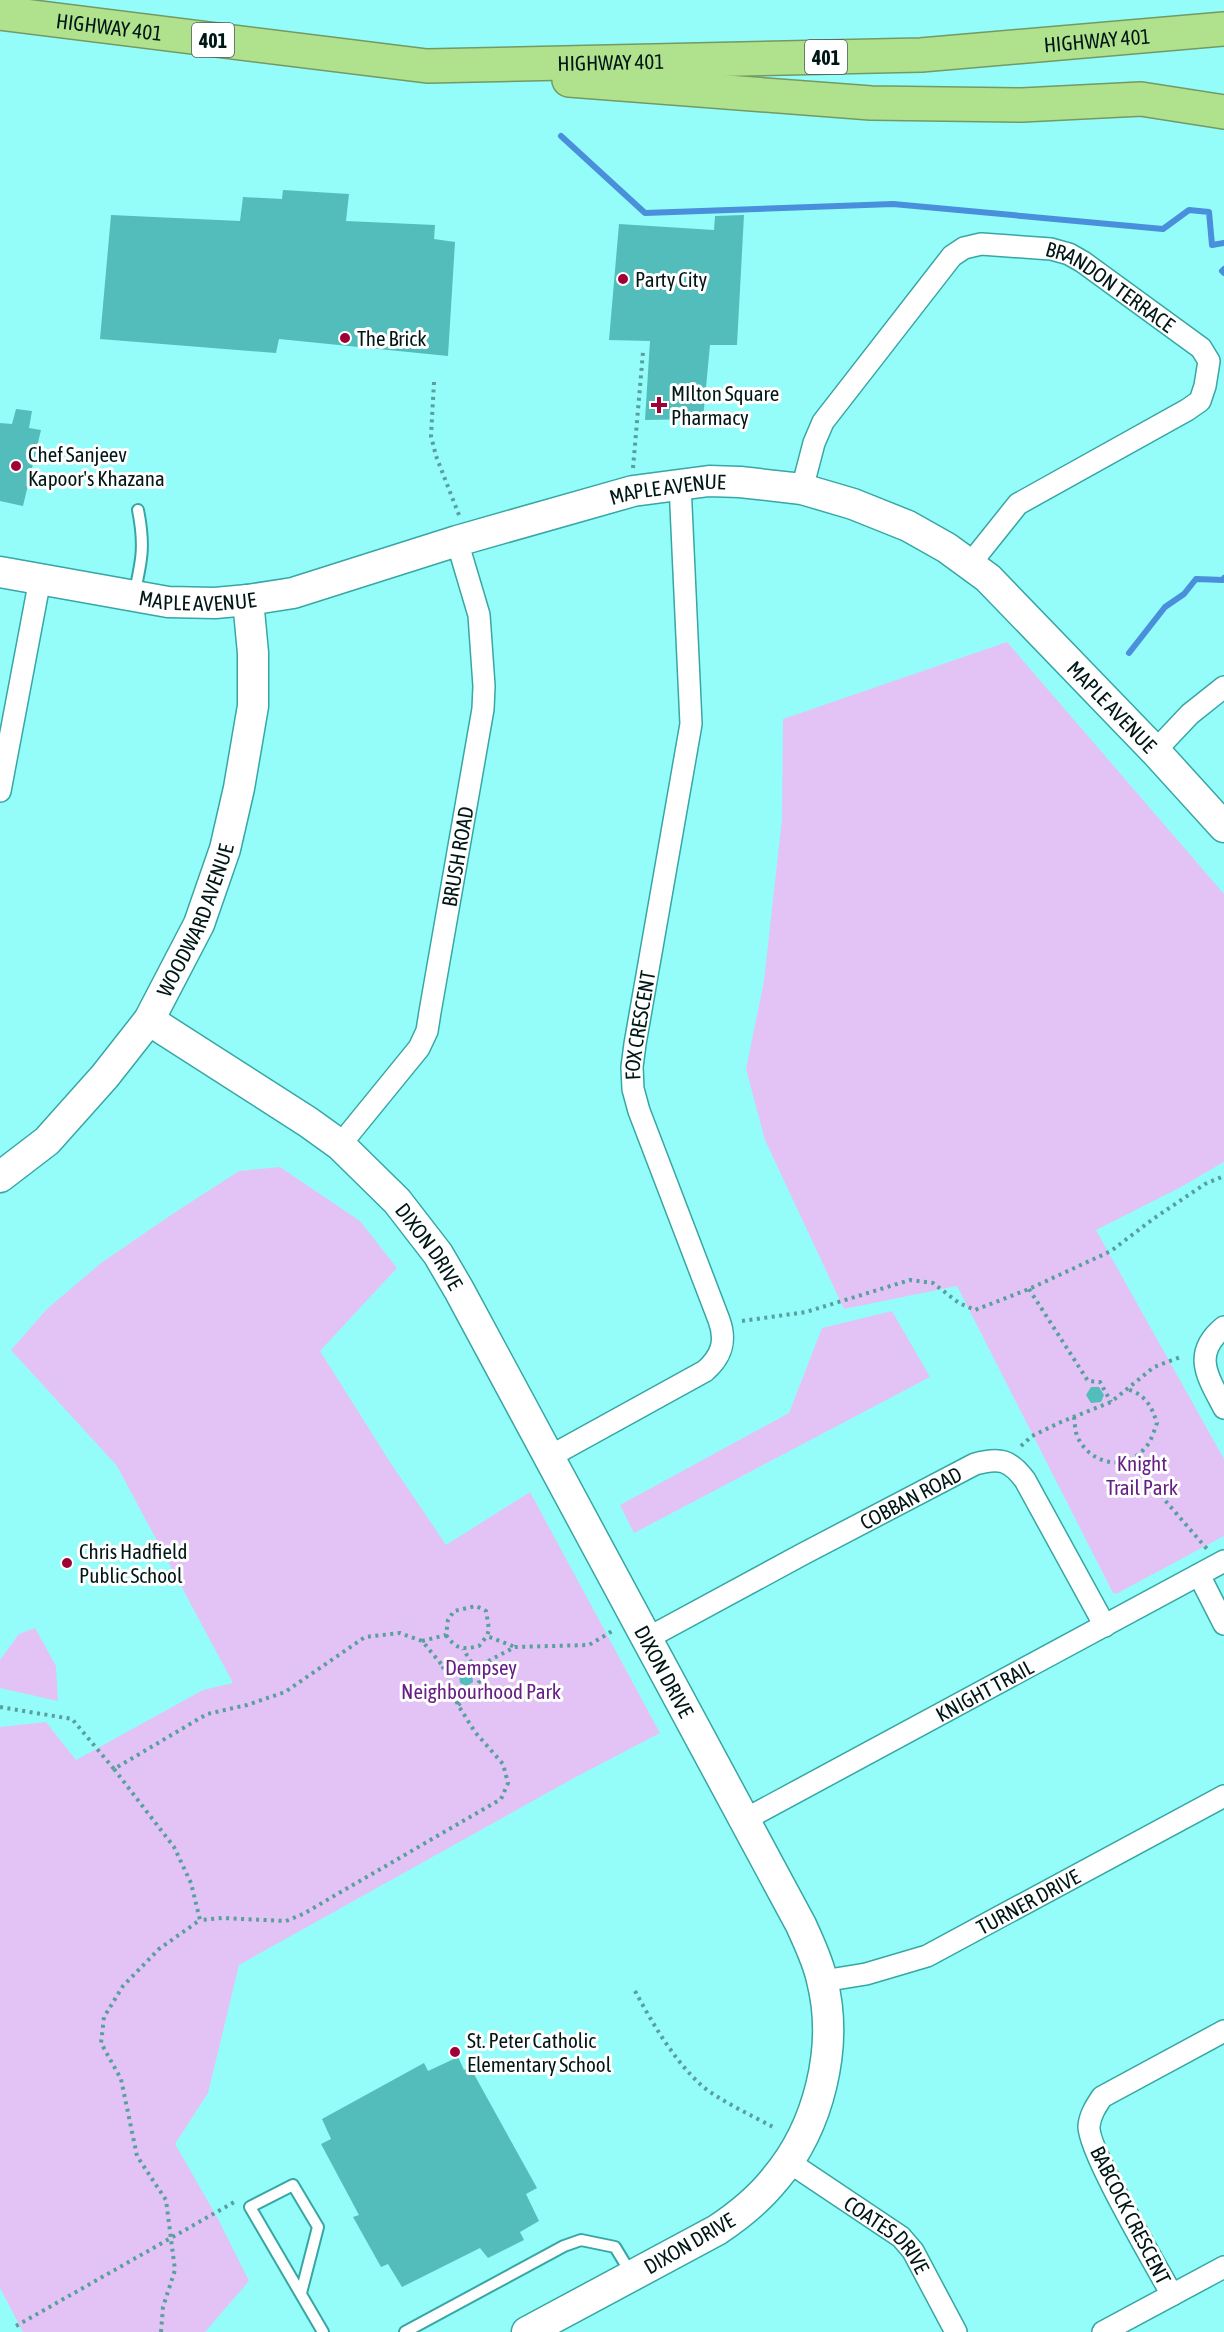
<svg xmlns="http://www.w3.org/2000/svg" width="1224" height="2332" font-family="'Asap Condensed',sans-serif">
<rect width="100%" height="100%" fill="#94fdfa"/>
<!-- green -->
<path fill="#e3c3f6" d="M1007,642L1224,894V1162L1181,1187L1096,1230L1224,1459V1536L1116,1594L1113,1593L957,1286L844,1309L765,1140L746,1069L764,981L782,819L783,719Z
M280,1167L360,1221L397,1268L320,1351L390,1462L446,1545L530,1492L660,1733L572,1779L239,1965L208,2093L175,2144L217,2217L249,2281L205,2332H23L0,2288V1727L46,1722L76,1760L203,1690L233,1683L117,1466L11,1350L47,1309L101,1263L174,1213L239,1171Z
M892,1311L930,1377L634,1533L620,1505L789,1413L822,1328Z
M35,1628L56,1666L58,1701L0,1688V1660L19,1634Z"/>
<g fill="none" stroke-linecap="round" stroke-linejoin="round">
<!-- stream -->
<path stroke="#4a8fdc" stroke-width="6" d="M561,136L645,213L893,204L1163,229L1189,210L1209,212L1212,245L1224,243
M1224,269L1222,271L1224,273
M1129,653L1165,607L1184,594L1196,579L1223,580L1224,578"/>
</g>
<!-- building -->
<path fill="#52bdba" d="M283,190L349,194L346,221L435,225L434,239L455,242L448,356L279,339L276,353L100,339L111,215L240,221L243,197L282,199Z
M744,215L737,345H710L703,419L645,420L650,341L609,340L619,224L714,230L715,216Z
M16,409L32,411L29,428L41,430L23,506L0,501V423L12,424Z
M1091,1387H1099L1104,1395L1101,1402L1091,1403L1086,1395Z
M465,1672L472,1674L473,1682L467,1686L460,1683L459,1676Z
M458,2057L464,2070L470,2067L537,2188L526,2194L539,2221L520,2232L524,2240L488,2258L480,2248L402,2287L388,2264L381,2267L353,2217L359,2215L321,2144L331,2139L322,2119L424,2063L428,2071Z"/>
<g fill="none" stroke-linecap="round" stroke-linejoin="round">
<defs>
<path id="lane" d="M134,595C142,560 145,545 138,510
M301,2293L318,2227L293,2185L250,2207L323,2332
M405,2332L564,2246L581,2240L615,2247L632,2275"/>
<g id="street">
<path id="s1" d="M802,489L814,443L823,422L952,256L964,248L981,244L1051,249L1069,254L1083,262L1201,348L1209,361L1205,386L1200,401L1187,410L1018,504L970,564"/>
<path d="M1155,751L1190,714L1224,687"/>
<path d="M0,791L40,579"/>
<path id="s2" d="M340,1145L419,1048L427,1031L430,1012L483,709L484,686L479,615L457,541"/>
<path d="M1224,1327C1191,1354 1208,1377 1224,1408"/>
<path id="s3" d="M549,1457L705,1371C721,1357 727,1342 719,1320L639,1111L633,1089L632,1067L635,1044L691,724L680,484"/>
<path d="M1199,1575L1224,1624"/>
<path id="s4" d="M646,1639L803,1554L975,1464C1000,1457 1010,1460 1025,1480L1105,1626"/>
<path id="s5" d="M744,1820L1224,1561"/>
<path id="s6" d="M823,1981L866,1974L927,1956L1224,1796"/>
<path id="s7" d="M789,2162L901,2237L913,2251L956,2332"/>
<path d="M1172,2295C1157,2267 1087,2149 1089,2126C1090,2115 1096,2106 1102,2097L1224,2031"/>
<path d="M1103,2332L1224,2267"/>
</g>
<g id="secondary">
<path id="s8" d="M0,572L168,602L215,603L248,600L293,593L457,541L633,491L709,481L740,482L802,489L853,504L908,526L947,548L988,578L1155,751L1224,827"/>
<path id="s9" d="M149,1020L308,1122L340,1145L397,1201L438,1254L459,1290L801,1925C809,1943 818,1961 822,1980C839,2047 819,2127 775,2179C759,2199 738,2216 717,2230L527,2332"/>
<path id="s10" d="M0,1177L47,1141L105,1076L149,1020L199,924L225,849L239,788L253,706V653L248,600"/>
</g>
<g id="highway">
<path id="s11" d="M0,13L427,66L921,55L1224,29"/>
<path d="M569,80L871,103L1022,105L1141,99L1224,112"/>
</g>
</defs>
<!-- lane casing -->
<use href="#lane" stroke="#37a6a4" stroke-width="14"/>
<!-- street casing -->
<use href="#street" stroke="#37a6a4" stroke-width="24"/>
<!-- secondary casing -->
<use href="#secondary" stroke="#37a6a4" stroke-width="33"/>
<!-- highway casing -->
<use href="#highway" stroke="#739a63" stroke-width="36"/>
<!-- path -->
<path stroke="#589f9d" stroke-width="4" stroke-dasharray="3 4.5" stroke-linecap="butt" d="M434,382L431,436L436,456L459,515
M633,468L643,352
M1029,1289L1088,1381L1100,1382L1111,1402
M742,1321L806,1312L910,1280L933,1283L959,1303L975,1310L1029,1289L1111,1251L1153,1219L1205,1184L1224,1176
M1074,1417C1075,1424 1075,1434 1079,1440C1093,1465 1126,1471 1145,1448C1151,1442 1154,1431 1157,1423C1151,1405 1145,1394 1126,1389
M1021,1446L1032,1436L1061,1422L1111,1402L1154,1367L1183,1356
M1134,1459L1163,1498L1207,1549
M446,1635C456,1649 462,1650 479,1646L487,1636
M422,1641L446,1635L448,1620L454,1611L476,1606L486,1611L489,1629L487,1636L515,1647
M458,1705L471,1693L479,1682L475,1668L463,1649
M0,1707L72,1719L114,1769L207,1714L247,1705L285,1692L365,1637L400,1633L422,1641L442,1665L475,1668L515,1647L589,1645L614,1630
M114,1769L174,1847L191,1883L200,1920L222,1918L286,1921L303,1914L501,1799L508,1783L503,1764L475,1732L458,1705L442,1665
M635,1991C653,2024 673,2059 701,2085C720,2101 751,2115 773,2127
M16,2326L236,2201
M161,2332L163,2307L175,2270L166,2200L137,2156L121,2079L101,2043L104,2017L123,1986L159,1949L200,1920"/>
<!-- lane -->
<use href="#lane" stroke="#fff" stroke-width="10"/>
<!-- street -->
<use href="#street" stroke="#fff" stroke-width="21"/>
<!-- secondary -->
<use href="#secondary" stroke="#fff" stroke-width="30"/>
<!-- highway -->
<use href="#highway" stroke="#b0e18d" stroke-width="33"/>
</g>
<!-- markers -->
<g fill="#a00038" stroke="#fff" stroke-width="2">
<circle cx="623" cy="279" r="6"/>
<circle cx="345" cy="338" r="6"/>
<path d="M656 396h6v6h6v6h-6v6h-6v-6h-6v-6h6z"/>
<circle cx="16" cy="466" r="6"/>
<circle cx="67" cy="1563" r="6"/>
<circle cx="455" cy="2052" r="6"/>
</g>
<g text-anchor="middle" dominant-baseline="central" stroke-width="6" stroke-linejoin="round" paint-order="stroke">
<!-- shield labels -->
<g fill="#fff" stroke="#4d5d5c" stroke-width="1.5">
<rect x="192" y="23" width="42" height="34" rx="4.5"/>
<rect x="805" y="40" width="42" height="34" rx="4.5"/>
</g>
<g font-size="20" font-weight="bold" fill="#011716">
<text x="213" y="40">401</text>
<text x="826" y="57">401</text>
</g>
<!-- street labels -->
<g font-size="21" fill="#011716" stroke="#fff">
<text stroke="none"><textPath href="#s11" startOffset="110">HIGHWAY 401</textPath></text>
<text stroke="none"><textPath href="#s11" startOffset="1101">HIGHWAY 401</textPath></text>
<text stroke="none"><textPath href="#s11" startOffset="614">HIGHWAY 401</textPath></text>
<text stroke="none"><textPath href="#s1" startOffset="453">BRANDON TERRACE</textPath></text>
<text stroke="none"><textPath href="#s8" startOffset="686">MAPLE AVENUE</textPath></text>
<text stroke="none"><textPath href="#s8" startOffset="200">MAPLE AVENUE</textPath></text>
<text stroke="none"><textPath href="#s8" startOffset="1208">MAPLE AVENUE</textPath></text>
<text stroke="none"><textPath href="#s2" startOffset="321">BRUSH ROAD</textPath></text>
<text stroke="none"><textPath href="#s10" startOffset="328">WOODWARD AVENUE</textPath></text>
<text stroke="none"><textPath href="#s3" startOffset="546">FOX CRESCENT</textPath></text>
<text stroke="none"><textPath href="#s9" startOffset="364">DIXON DRIVE</textPath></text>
<text stroke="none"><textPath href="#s4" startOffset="300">COBBAN ROAD</textPath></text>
<text stroke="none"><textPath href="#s9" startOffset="850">DIXON DRIVE</textPath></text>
<text stroke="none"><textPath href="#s5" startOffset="273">KNIGHT TRAIL</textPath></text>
<text stroke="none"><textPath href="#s6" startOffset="222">TURNER DRIVE</textPath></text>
<text transform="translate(1131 2215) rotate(63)">BABCOCK CRESCENT</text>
<text stroke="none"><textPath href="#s7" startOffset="123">COATES DRIVE</textPath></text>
<text transform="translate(689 2243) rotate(-30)">DIXON DRIVE</text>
</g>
<!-- poi labels -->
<g font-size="21" fill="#011716" stroke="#fff" text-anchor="start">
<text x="635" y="279">Party City</text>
<text x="357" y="338">The Brick</text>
<text x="671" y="393">MIlton Square<tspan x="671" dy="24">Pharmacy</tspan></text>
<text x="28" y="454">Chef Sanjeev<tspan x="28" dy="24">Kapoor's Khazana</tspan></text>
<text x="79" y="1551">Chris Hadfield<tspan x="79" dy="24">Public School</tspan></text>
<text x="467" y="2040">St. Peter Catholic<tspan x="467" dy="24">Elementary School</tspan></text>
</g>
<!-- park labels -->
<g font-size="21" fill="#661f85" stroke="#fff">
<text x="1142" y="1463">Knight<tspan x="1142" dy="24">Trail Park</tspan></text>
<text x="481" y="1667">Dempsey<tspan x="481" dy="24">Neighbourhood Park</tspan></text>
</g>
</g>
</svg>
